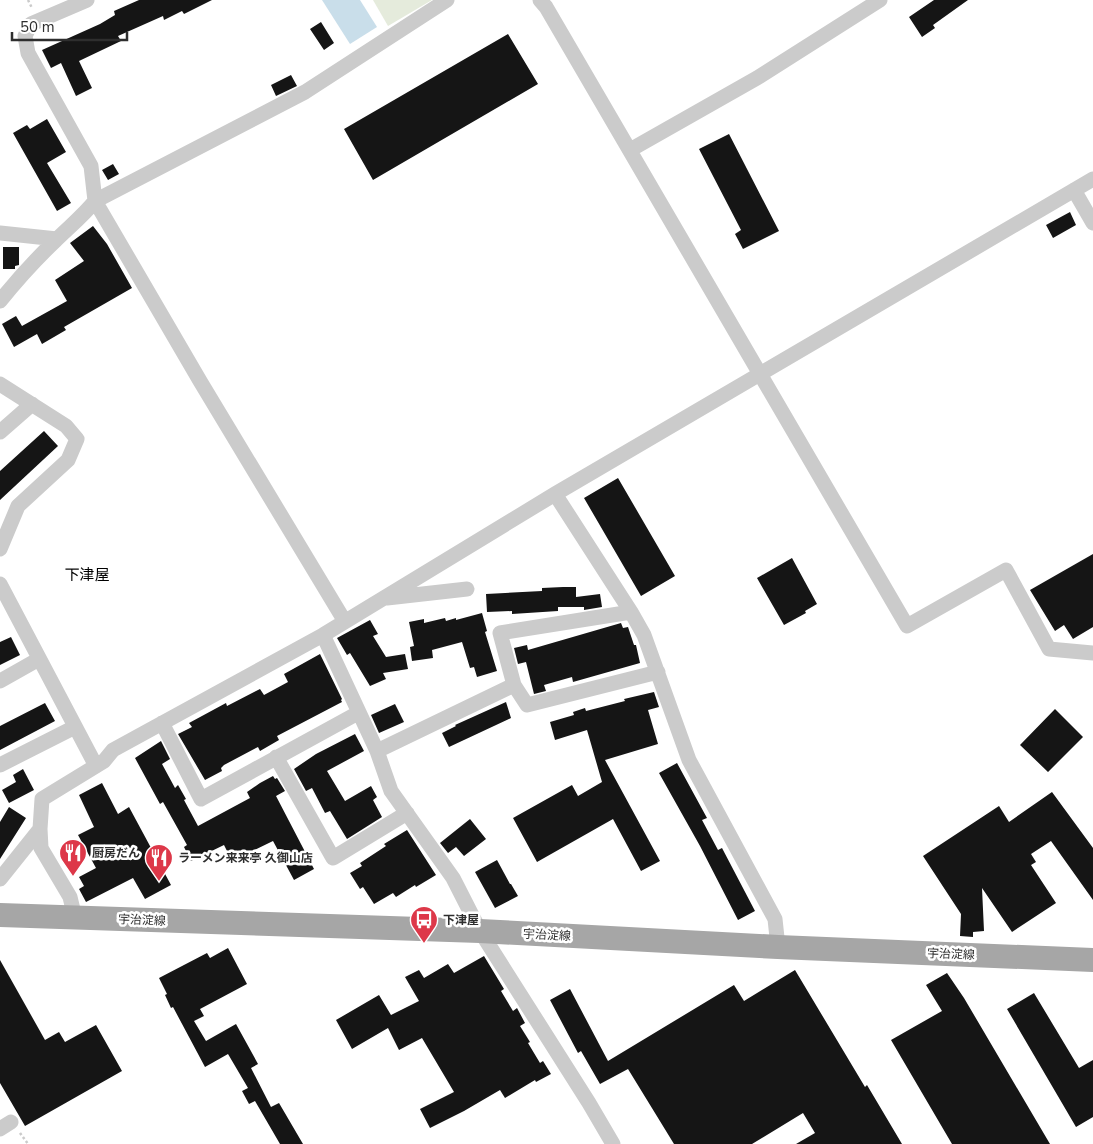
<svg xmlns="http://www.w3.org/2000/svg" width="1093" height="1144" font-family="'Nunito Sans','Noto Sans JP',sans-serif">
<rect width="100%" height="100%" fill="#fff"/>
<!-- green -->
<path fill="#e5ebdc" d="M373,0H432L388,26Z"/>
<!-- water -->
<path fill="#c9deea" d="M322,0H360L377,27L350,44Z"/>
<!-- building -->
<path fill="#151515" d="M139,0H212L184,14L182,11L164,20L163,16L118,36L121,41L79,61L92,88L76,96L61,63L51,68L42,50L100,24L115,15L114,11Z
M934,0H968L933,25L935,28L922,37L909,17Z
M321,22L334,43L324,50L310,29Z
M508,34L538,84L373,180L344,129Z
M291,75L297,86L276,96L271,85Z
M47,119L66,152L47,163L71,203L57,211L13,133L27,125L30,129Z
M729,134L779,231L743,249L735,234L741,230L699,149Z
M113,164L119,174L108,180L102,170Z
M1070,212L1076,225L1053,238L1046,225Z
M93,226L107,244L132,288L64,327L66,330L42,344L37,334L14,347L2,324L16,316L22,326L67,301L55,280L84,261L70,243Z
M3,247H19V265L15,266V269H3Z
M44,431L58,446L0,500V471Z
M618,478L675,576L641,596L584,498Z
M1093,554V627L1073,639L1064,625L1055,631L1030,590Z
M792,558L817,604L805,611L806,613L784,625L757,578Z
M563,587H576V597L600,594L602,607L584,610V607H558V611L512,614V611L487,612L486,594L542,591V588Z
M482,613L487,631L485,632L497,671L477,677L474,667L470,668L462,642L432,650L433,658L412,661L410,647L414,646L409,622L424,619V623L445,618L446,621L456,618V620Z
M370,620L378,634L373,636L386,657L405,654L408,669L383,673L386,679L370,686L350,653L347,655L337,638Z
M621,623L623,628L628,627L634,645H636L640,663L573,682L572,677L544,685L546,691L534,694L526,662L518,664L514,648L527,645L528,650Z
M11,637L20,655L0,665V642Z
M320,654L342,699L341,700L342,702L277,736L279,740L260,751L258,747L224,765L221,768L222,771L205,780L178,734L192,727L189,723L226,703L227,706L260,689L264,695L288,682L284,674Z
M654,692L659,707L648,710L658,744L605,760L660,861L641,871L613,819L537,862L513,818L572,785L578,796L602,782L587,730L555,740L550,722L574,715L573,712L585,708L586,711L625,701L624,699Z
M506,702L511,718L449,747L442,733L456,726L455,725Z
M45,703L55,721L0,750V726Z
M395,704L404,722L379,733L371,715Z
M1055,709L1083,737L1048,772L1020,745Z
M355,734L364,751L327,771L345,801L371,786L377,797L373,800L382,817L347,839L330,811L325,813L312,788L306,791L294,769L316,754Z
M161,741L170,759L162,764L175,788L178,785L186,799L184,800L198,826L250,798L247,792L260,783L273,776L275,779L277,778L285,791L276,796L314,869L294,880L273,841L232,861L224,845L191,861L184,847L187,845L163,802L160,804L135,758Z
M677,763L707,818L702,820L718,850L722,848L755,911L738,920L700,846L659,773Z
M23,769L34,790L9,803L2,790L16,782L13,775Z
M102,783L118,814L129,807L171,885L145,899L133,878L86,902L79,889L84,886L79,877L96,868L78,835L94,827L79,795Z
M1052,792L1093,848V900L1051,841L1031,854L1036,862L1031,865L1056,903L1012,932L982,888L984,931L973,932V937L960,936L961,914L923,856L999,806L1009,822Z
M9,807L26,818L0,859V822Z
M470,819L486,839L464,856L456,847L448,853L440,843Z
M407,830L436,875L416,887L415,885L396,897L393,893L374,904L363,887L360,889L350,873L362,866L360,863L386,846L384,844Z
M497,860L510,884H511L518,896L495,908L475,872Z
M228,948L247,984L200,1009L204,1016L194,1021L206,1041L236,1024L258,1064L251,1068L271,1107L279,1103L303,1144H280L255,1101L249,1104L242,1091L248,1088L228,1054L205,1067L173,1007L171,1008L165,995L167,994L159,978L207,953L210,958Z
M484,956L504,989L501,991L513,1011L517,1008L525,1023L520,1026L530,1042L528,1043L540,1063L543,1061L551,1074L536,1082L535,1080L505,1098L500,1090L464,1111L430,1128L420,1109L454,1092L422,1038L399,1050L388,1028L352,1049L336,1020L379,995L391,1015L419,1001L405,977L419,970L424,978L448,964L454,973Z
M0,960L45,1040L59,1032L65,1042L96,1025L122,1071L25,1126L0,1083Z
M795,970L865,1087L867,1085L902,1144H796L815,1133L803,1113L752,1144H674L628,1069L600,1084L581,1051L578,1053L550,1000L570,989L608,1061L734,985L744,1001Z
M947,973L964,998L1050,1144H952L891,1040L942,1011L926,985Z
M1034,993L1079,1068L1093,1060V1117L1076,1127L1007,1009Z"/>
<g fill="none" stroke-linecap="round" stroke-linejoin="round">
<!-- path -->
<path stroke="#cbcbcb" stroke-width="2.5" stroke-dasharray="2.5 2.5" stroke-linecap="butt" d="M28,0L32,8
M20,1133L28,1144"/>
<!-- street -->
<path stroke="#cbcbcb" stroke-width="15" d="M87,0L31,24L25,36L28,53L91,166L95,201L200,381L344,620
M540,0L546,7L907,626L1006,570L1049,649L1093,653
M630,150L757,78L880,0
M1074,190L1093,223
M0,233L57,239
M0,301C17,280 36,259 56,240C69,227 83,216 95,201L305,92L447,0
M0,384L66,426L77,439L68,460L18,506L0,549
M0,432L32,404
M555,494L631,612L644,635L689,760L775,919L778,947
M0,584L96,766
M387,598L467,589
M323,635L377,751L391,791L453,878L480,931L589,1103L613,1144
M0,681L39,659
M514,685L500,633L631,612
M162,723L201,799L358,713
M377,751L514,685L527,705L658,672
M276,757L333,858L407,813
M0,765L75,727
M0,879L40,829
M75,918L70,897L41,848L40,829L42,799L104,761L113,750L323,635L555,494L1093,179
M0,1129L11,1122"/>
<!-- primary -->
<path stroke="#a6a6a6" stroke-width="24" d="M0,915L480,931L778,947L1093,960"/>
</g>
<!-- icons -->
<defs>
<symbol id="restaurant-pin" viewBox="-11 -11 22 30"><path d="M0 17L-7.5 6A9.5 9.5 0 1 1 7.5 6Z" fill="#dd3849" stroke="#fff"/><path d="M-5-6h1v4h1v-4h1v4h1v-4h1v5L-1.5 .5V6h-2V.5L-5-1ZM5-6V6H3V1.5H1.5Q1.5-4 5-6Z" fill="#fff"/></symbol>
<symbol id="bus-pin" viewBox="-11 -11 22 30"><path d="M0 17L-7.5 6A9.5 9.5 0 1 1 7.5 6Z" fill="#dd3849" stroke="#fff"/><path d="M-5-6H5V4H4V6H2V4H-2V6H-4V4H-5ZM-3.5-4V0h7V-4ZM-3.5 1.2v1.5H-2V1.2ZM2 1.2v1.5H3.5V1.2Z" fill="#fff"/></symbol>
</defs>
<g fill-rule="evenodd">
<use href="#restaurant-pin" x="57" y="837" width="32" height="43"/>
<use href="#restaurant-pin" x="143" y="842" width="32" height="43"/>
<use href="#bus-pin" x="408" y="904" width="32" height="43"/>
</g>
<g text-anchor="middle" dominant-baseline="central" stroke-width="5" stroke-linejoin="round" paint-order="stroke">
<!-- poi labels -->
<g font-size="12" font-weight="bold" fill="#2e2e2e" stroke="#fff" text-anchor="start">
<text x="92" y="853">厨房だん</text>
<text x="178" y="858">ラーメン来来亭 久御山店</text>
<text x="443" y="920">下津屋</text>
</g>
<!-- street labels -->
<g font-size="12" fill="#2e2e2e" stroke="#fff">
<text transform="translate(142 920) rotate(2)">宇治淀線</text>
<text transform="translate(547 935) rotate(3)">宇治淀線</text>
<text transform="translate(951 954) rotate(2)">宇治淀線</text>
</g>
<!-- quarter labels -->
<g font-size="15" fill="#000" stroke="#fff">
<text x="87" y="575">下津屋</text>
</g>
</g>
<!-- scale -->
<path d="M12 32v8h115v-8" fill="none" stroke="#2e2e2e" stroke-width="2.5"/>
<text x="20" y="32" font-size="15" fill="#2e2e2e" stroke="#ffffff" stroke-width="4" paint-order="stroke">50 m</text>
</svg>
